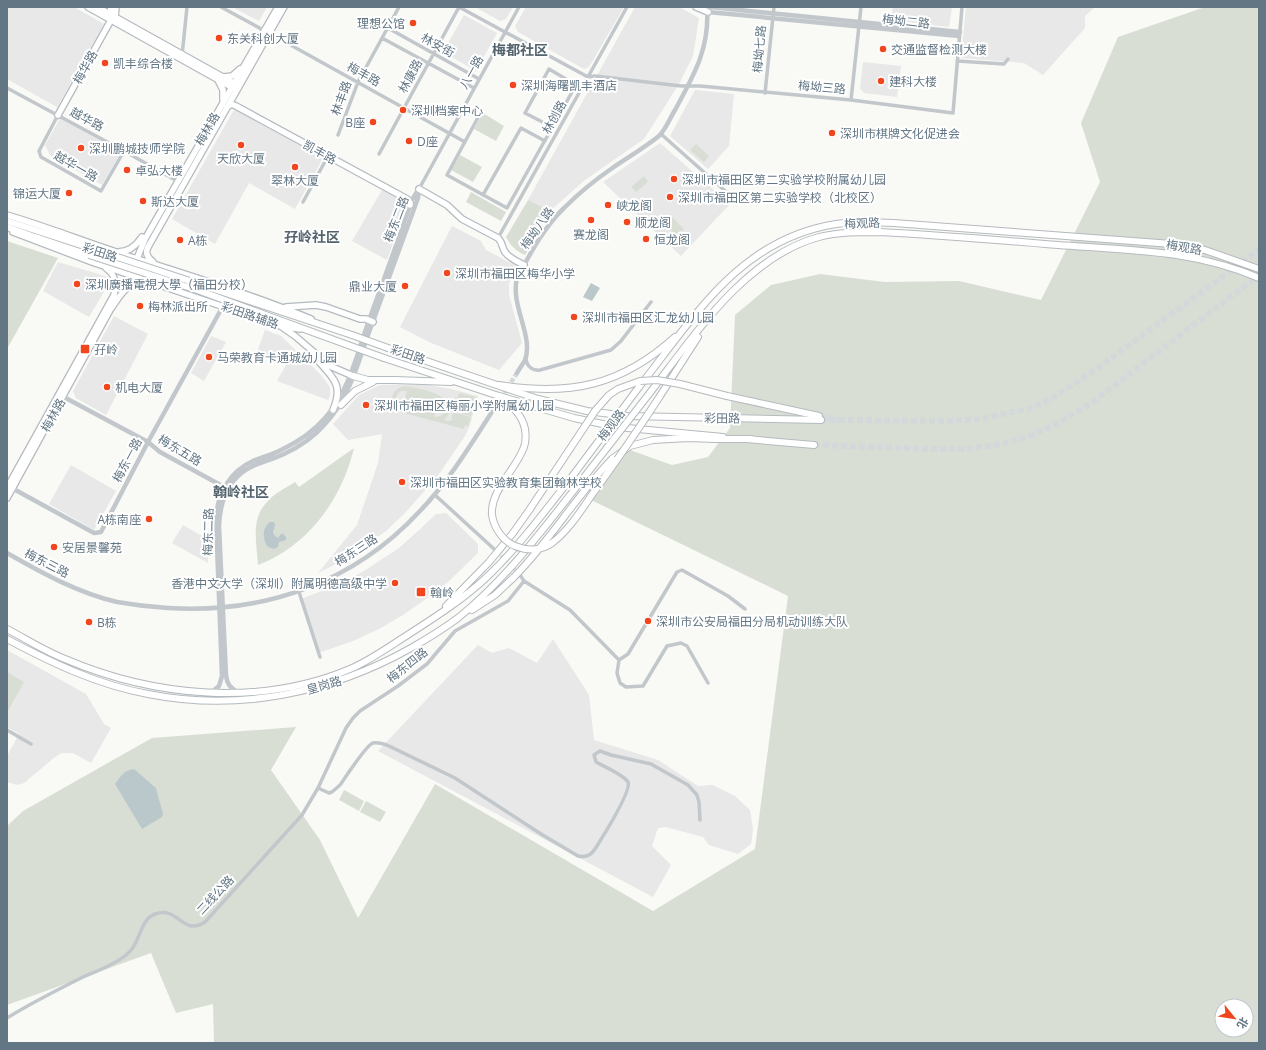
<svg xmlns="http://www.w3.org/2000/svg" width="1266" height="1050" font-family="'Open Sans','Noto Sans SC',sans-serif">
<rect width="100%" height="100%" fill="#f9f9f6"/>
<!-- built -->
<path fill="#e7e8e7" d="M7,7H74L104,24L57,107L7,79Z
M232,7H267L259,21Z
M475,7H513L506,19L500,21Z
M526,7H624L589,67L584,69L518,32L515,26Z
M635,7H679L699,18L693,56L679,84L644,139L585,180L550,211L528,200Z
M893,7H952L949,27L891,20Z
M966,7H1095L1085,16V28L1043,75L1024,63L961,58Z
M464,15L497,33L476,71L443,52Z
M863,62L901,66L897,97L864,93L860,88Z
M695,90L734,94L729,146L708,169L670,136Z
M235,108L274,128L321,155L322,160L295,209L249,183L215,244L172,219Z
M61,117L121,152L102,185L50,155L45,145Z
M660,143L730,204L681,256L603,182Z
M382,190L404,202L405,209L387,260L352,241Z
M452,226L481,241L486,250L518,267L509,283V295L522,343L499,370L429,342L400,327Z
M58,262L112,278L89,317L43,291Z
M114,316L148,334L106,415L76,398L73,391Z
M265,330L281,336L321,375L330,387V396L328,400L277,381L287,363L257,352Z
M211,336L226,342L204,381L191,373Z
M421,384L451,389L478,396L470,425L465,436L437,477L404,514L386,531L365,546L342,561L318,573L357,525L378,463L382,434L348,440L333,424L359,395L380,385Z
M71,465L116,491L94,530L49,504Z
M446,513L478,544V553L448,582L426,599L403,615L379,629L353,641L318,653L301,599L340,584L364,571L399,548L418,531L436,514Z
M183,525L207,539L208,563L172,543Z
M553,639L589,695L594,740L658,760L698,786L713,785L735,796L750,810L753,829L751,844L738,854L709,845L703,837L666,827L658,828L652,846L671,865L653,897L378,751L478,645L492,653L509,648L537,663Z
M7,650L86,694L104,724L111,728L91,763L73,753H62L55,757L24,783L17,785L7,782V756L19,734L7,727Z"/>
<!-- green -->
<path fill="#d9ded5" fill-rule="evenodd" d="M1205,7H1259V1043H214L213,1004L176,1013L151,953L7,1005V826L23,811L152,738L296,727L271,770L320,840L358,918L435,784L653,911L755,849L788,596L589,499L627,449L672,465L708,457L730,428L735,315L771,285L820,274L885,282L959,281L1041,300L1100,182L1081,123L1118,37ZM1222,1006H1246V1030H1222Z
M483,113L504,126L496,141L474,129Z
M696,144L709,156L704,162L690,150Z
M460,155L482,167L473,182L451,170Z
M644,176L648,182L636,192L631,187Z
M471,192L506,212L501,221L466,202Z
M528,200L550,211L525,255C516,251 511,246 506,237Z
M671,216L684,229L677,236L664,224Z
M7,241L58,258L7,349Z
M405,386C420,388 467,397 444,420L451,421L453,412L471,417L468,426L465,425L464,429L385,408L386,404L393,406C390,396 394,388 405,386ZM400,391H407L402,408C394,405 394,397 400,391ZM439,399L445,403L446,410L441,416L434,417Z
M459,393L476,397L473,406L456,402Z
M456,402L473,407L471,416L453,411Z
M354,448C342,499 308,546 258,565C257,544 250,519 267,502C274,493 286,488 295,482L299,487Z
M7,672L24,682L8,711H7Z
M344,790L364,801L359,811L339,800Z
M366,801L386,812L380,822L360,812Z"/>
<!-- water -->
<path fill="#bac8cc" d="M591,283L600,288L592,301L583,297Z
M270,522H274L275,525L273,532L274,535L278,538L282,533L286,537V540L279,542L278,547L274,549L268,547C262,539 262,528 270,522Z
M134,769L156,788L163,814L162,817L142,829L115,784C120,777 124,770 134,769Z"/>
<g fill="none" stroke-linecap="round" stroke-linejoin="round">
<!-- minor-tunnel -->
<path stroke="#d3d8da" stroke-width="3.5" stroke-dasharray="3.5 2" stroke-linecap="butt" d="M493,548L519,574"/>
<!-- tertiary-tunnel -->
<path stroke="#d3d8da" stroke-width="4.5" stroke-dasharray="4.5 2" stroke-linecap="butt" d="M497,404L517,373"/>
<!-- primary-tunnel -->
<path stroke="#d3d8da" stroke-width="6" stroke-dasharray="6 3" stroke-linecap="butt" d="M821,420L946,421L980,419L1028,409L1051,399L1092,372L1259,250
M814,445L931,449H964L996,445L1028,437L1060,422L1094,401L1259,275"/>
<!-- trunk-tunnel -->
<path stroke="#d3d8da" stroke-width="6" stroke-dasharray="6 3" stroke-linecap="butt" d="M819,416L846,421"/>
<defs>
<path id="secondary" d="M88,7L235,89
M97,7L237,85
M696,7L708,12
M110,17L111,7
M115,17L116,7
M224,77L232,76L240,69
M218,80L223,90V100
M227,107L231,104L236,106L407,199L410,203V205
M58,115L111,20L113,18
M419,189L447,205L462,219L498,238C503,243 502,248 505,252C509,258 518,262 524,265
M7,215C47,227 85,242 125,255C187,275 250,294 311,319
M13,232L92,262L280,326L300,329
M118,252C129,252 136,246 142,237
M136,261L145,239L278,7
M153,262C147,257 145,253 148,247L284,7
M286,307L316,305L326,307L360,319H366L373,322
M282,327L295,336L330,366L353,376
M320,363C335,379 343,387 333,410
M7,488L114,295C117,284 116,275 106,268
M7,498L110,310C120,296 127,281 146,281"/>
<path id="primary" d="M7,221L90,248
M45,230L61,233
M35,237L89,255
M202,285L352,335
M200,291L348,345
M388,348L538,399L587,411L627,416L821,420
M384,358L499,396L574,418L617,427L723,437
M353,376L368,380H395L451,382
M341,405L355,391L373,382
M746,439L814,445"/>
<path id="trunk" d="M7,227L40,239
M499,385C570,396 621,386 675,337
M639,387C695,316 740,239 836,224C856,221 875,222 894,223L1172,244L1205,250L1259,269
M649,394C694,336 745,257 819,237C838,232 859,232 880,232C939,235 998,240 1058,245C1127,250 1194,250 1259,278
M499,396C511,405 522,414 525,429
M660,396L698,337
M727,396L819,416
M612,459L630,446L653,440L688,438L715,439H751
M446,606L489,562L513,533L530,509
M472,610L495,595L514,577
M7,629C26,639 45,651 65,659C154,697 260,707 350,669C371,660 390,646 409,634C437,616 465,598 489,575C519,546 545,511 571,478
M7,639C52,663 98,685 148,694C239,712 331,693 411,648C427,639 443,629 458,618C505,580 541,532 578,485"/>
</defs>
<!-- secondary casing -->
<use href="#secondary" stroke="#b4bbc0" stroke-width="8"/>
<!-- primary casing -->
<use href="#primary" stroke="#b5bbbf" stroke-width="8"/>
<!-- trunk casing -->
<use href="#trunk" stroke="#b5babe" stroke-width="8"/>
<!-- minor -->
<path stroke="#c2c7cb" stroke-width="3.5" d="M221,7L265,31
M459,7L588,77L595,76L681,86H700L851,100L953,113L962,7
M388,28L479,79
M269,33L465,142
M382,38L474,88
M182,56L187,7
M957,61L1004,64L1008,59
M7,88L124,151L177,181
M765,93L774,7
M851,100L861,7
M481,112L447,175L507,208L576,85L549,69L525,113L552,127
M58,115L39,151L41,157L101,191L124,151
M661,134L732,197
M338,135L358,82L399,7
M379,154L459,7
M419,189L519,7
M483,195L521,128L545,141
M303,202L328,156
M498,238L627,7
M526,359C527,367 533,371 540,370L611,350L621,341L651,302
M435,495L493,548
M524,581L570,610L619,660
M299,592L320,657
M708,683L687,646L681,643L667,646L643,686L626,687L620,683L617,673L619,660L628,654L677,572L682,570L728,596L745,609
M7,730L31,744
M318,788L329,793L332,792L340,785C345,778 367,744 373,743C379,742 384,744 389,746L455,778L541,834L578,856C588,858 592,854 597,846C603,836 632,791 628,782C624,775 603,766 596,762L594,755L600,751L611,755L651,764L688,785L697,795L699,802L700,820
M7,1018C31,1003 57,990 83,977C97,971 114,965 126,955C141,944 139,920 155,914C178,905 182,937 205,922L302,815L318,788L346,728L353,718L360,711L398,686L427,664L455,631L508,601L524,581L520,575"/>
<!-- tertiary -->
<path stroke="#c2c7cb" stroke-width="4.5" d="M710,7L960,32
M708,12L959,36
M517,373C519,369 523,364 525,360C534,336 510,306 517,278C530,254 544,227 564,208C579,193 595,180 611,169C627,158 644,148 659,136C666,129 670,118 675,110C694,75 710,48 707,7
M60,395L148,442L160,452L226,488
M10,487L94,533L101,532L148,442L223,306
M7,553C42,573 78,593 117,602C134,605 151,607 168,608C264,614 353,583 419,512C450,480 473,441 497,404
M212,692L219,686L222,676L216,519C217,494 230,471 253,461C262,457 272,455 281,450C298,442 313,432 325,418C348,393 357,355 368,323C383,282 398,241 412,200L418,190
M238,692C230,688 227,684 226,675L219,526C220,501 229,477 253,466C263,461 274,459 284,454C299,447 314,437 325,424C348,400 357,366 368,335C385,289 401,244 418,198L419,189"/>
<!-- secondary -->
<use href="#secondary" stroke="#fff" stroke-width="5.5"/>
<!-- primary -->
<use href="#primary" stroke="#fff" stroke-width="6"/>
<!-- trunk -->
<use href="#trunk" stroke="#fff" stroke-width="6"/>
<defs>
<path id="primary-bridge" d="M90,248L202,285
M89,255L200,291
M352,335L388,348
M348,345L384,358"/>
<path id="trunk-bridge" d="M525,429C526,436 526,442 524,447C516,470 490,490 492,515C494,528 503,541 515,546C527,551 541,551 552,543C567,532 581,511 591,496C615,463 638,430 660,396
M571,478L639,387
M578,485L649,394
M530,509L595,411L609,395L618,389L640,381L657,380L680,384L727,396
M514,577C550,541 576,496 612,459"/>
</defs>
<!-- primary-bridge casing -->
<use href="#primary-bridge" stroke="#b5bbbf" stroke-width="8" stroke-linecap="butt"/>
<!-- trunk-bridge casing -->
<use href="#trunk-bridge" stroke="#b5babe" stroke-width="8" stroke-linecap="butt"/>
<!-- primary-bridge -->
<use href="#primary-bridge" stroke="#fff" stroke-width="6"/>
<!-- trunk-bridge -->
<use href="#trunk-bridge" stroke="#fff" stroke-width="6"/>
</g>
<!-- markers -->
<g fill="#f1451e" stroke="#fff" stroke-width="1.5">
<circle cx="413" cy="23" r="4"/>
<circle cx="219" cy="38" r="4"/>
<circle cx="883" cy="49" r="4"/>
<circle cx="105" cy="63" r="4"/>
<circle cx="881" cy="81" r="4"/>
<circle cx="513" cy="85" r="4"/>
<circle cx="403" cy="110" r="4"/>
<circle cx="373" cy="122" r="4"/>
<circle cx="832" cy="133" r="4"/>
<circle cx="409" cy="141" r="4"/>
<circle cx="241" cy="145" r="4"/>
<circle cx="81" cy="148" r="4"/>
<circle cx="295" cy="167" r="4"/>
<circle cx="127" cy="170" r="4"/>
<circle cx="674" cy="179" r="4"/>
<circle cx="69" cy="193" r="4"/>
<circle cx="670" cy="197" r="4"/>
<circle cx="143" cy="201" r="4"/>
<circle cx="608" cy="205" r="4"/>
<circle cx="591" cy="220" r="4"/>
<circle cx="627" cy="222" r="4"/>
<circle cx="646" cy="239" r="4"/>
<circle cx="180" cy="240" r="4"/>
<circle cx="447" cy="273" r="4"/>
<circle cx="77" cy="284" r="4"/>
<circle cx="405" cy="286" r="4"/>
<circle cx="140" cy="306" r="4"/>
<circle cx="574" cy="317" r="4"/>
<rect x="80" y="344" width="10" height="10" rx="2"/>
<circle cx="209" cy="357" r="4"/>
<circle cx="107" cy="387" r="4"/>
<circle cx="366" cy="405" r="4"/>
<circle cx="402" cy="482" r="4"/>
<circle cx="149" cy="519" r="4"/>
<circle cx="54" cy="547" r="4"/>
<circle cx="395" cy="583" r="4"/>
<rect x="416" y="587" width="10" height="10" rx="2"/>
<circle cx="648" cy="621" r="4"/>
<circle cx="89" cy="622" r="4"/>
</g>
<g text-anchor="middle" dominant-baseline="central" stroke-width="4" stroke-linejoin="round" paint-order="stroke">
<!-- street labels -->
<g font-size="12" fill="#627684" stroke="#fff">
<text transform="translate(906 21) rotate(6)">梅坳二路</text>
<text transform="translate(438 45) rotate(29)">林安街</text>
<text transform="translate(759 49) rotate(-85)">梅坳七路</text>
<text transform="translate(85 67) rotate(-61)">梅华路</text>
<text transform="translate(471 72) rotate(-61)">八一路</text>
<text transform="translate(364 74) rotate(29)">梅丰路</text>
<text transform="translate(410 76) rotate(-62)">林康路</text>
<text transform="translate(822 87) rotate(5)">梅坳三路</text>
<text transform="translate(341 98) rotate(-70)">林丰路</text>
<text transform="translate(554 117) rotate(-61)">林创路</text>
<text transform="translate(87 119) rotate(28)">越华路</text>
<text transform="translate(207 129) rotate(-60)">梅林路</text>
<text transform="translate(320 152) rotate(29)">凯丰路</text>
<text transform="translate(76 166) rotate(30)">越华一路</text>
<text transform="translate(396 219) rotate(-69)">梅东二路</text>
<text transform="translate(862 223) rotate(-2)">梅观路</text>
<text transform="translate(537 228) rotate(-55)">梅坳八路</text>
<text transform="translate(1184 247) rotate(10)">梅观路</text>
<text transform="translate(100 252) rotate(18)">彩田路</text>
<text transform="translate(250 315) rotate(19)">彩田路辅路</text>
<text transform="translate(408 354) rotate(19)">彩田路</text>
<text transform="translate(53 415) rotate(-61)">梅林路</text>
<text transform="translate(722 418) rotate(1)">彩田路</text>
<text transform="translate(611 425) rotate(-53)">梅观路</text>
<text transform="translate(180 450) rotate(31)">梅东五路</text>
<text transform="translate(127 460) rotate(-62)">梅东一路</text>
<text transform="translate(208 532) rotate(-89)">梅东二路</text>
<text transform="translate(356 550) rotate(-33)">梅东三路</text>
<text transform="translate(47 563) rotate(27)">梅东三路</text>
<text transform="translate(407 665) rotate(-39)">梅东四路</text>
<text transform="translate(324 685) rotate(-16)">皇岗路</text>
<text transform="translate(215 895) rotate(-47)">二线公路</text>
</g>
<!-- poi labels -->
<g font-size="12" fill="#627684" stroke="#fff" text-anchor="start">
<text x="405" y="23" text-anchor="end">理想公馆</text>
<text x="227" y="38">东关科创大厦</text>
<text x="891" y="49">交通监督检测大楼</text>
<text x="113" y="63">凯丰综合楼</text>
<text x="889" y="81">建科大楼</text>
<text x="521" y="85">深圳海曙凯丰酒店</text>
<text x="411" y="110">深圳档案中心</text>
<text x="365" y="122" text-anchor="end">B座</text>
<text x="840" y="133">深圳市棋牌文化促进会</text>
<text x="417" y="141">D座</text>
<text x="89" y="148">深圳鹏城技师学院</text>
<text x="241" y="158" text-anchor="middle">天欣大厦</text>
<text x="135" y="170">卓弘大楼</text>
<text x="682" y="179">深圳市福田区第二实验学校附属幼儿园</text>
<text x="295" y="180" text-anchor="middle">翠林大厦</text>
<text x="61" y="193" text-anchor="end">锦运大厦</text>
<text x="678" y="197">深圳市福田区第二实验学校（北校区）</text>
<text x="151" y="201">斯达大厦</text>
<text x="616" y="205">峡龙阁</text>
<text x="635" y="222">顺龙阁</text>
<text x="591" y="234" text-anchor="middle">赛龙阁</text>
<text x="654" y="239">恒龙阁</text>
<text x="188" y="240">A栋</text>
<text x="455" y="273">深圳市福田区梅华小学</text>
<text x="85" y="284">深圳廣播電視大學（福田分校）</text>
<text x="397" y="286" text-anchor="end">鼎业大厦</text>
<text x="148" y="306">梅林派出所</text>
<text x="582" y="317">深圳市福田区汇龙幼儿园</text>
<text x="94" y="349">孖岭</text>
<text x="217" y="357">马荣教育卡通城幼儿园</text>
<text x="115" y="387">机电大厦</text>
<text x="374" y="405">深圳市福田区梅丽小学附属幼儿园</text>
<text x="410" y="482">深圳市福田区实验教育集团翰林学校</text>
<text x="141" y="519" text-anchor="end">A栋南座</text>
<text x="62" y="547">安居景馨苑</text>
<text x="387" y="583" text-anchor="end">香港中文大学（深圳）附属明德高级中学</text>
<text x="430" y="592">翰岭</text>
<text x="656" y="621">深圳市公安局福田分局机动训练大队</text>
<text x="97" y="622">B栋</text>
</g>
<!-- quarter labels -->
<g font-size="14" font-weight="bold" fill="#54646e" stroke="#fff">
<text x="520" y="49">梅都社区</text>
<text x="312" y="236">孖岭社区</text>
<text x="241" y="491">翰岭社区</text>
</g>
</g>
<!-- border -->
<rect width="1266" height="1050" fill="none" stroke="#627684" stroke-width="16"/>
<!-- north arrow -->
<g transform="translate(1234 1018) rotate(120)"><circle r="19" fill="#ffffff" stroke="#c0c8ce"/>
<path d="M0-3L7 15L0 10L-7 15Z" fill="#f1451e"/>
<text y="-6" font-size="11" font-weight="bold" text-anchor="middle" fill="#627684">北</text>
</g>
</svg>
